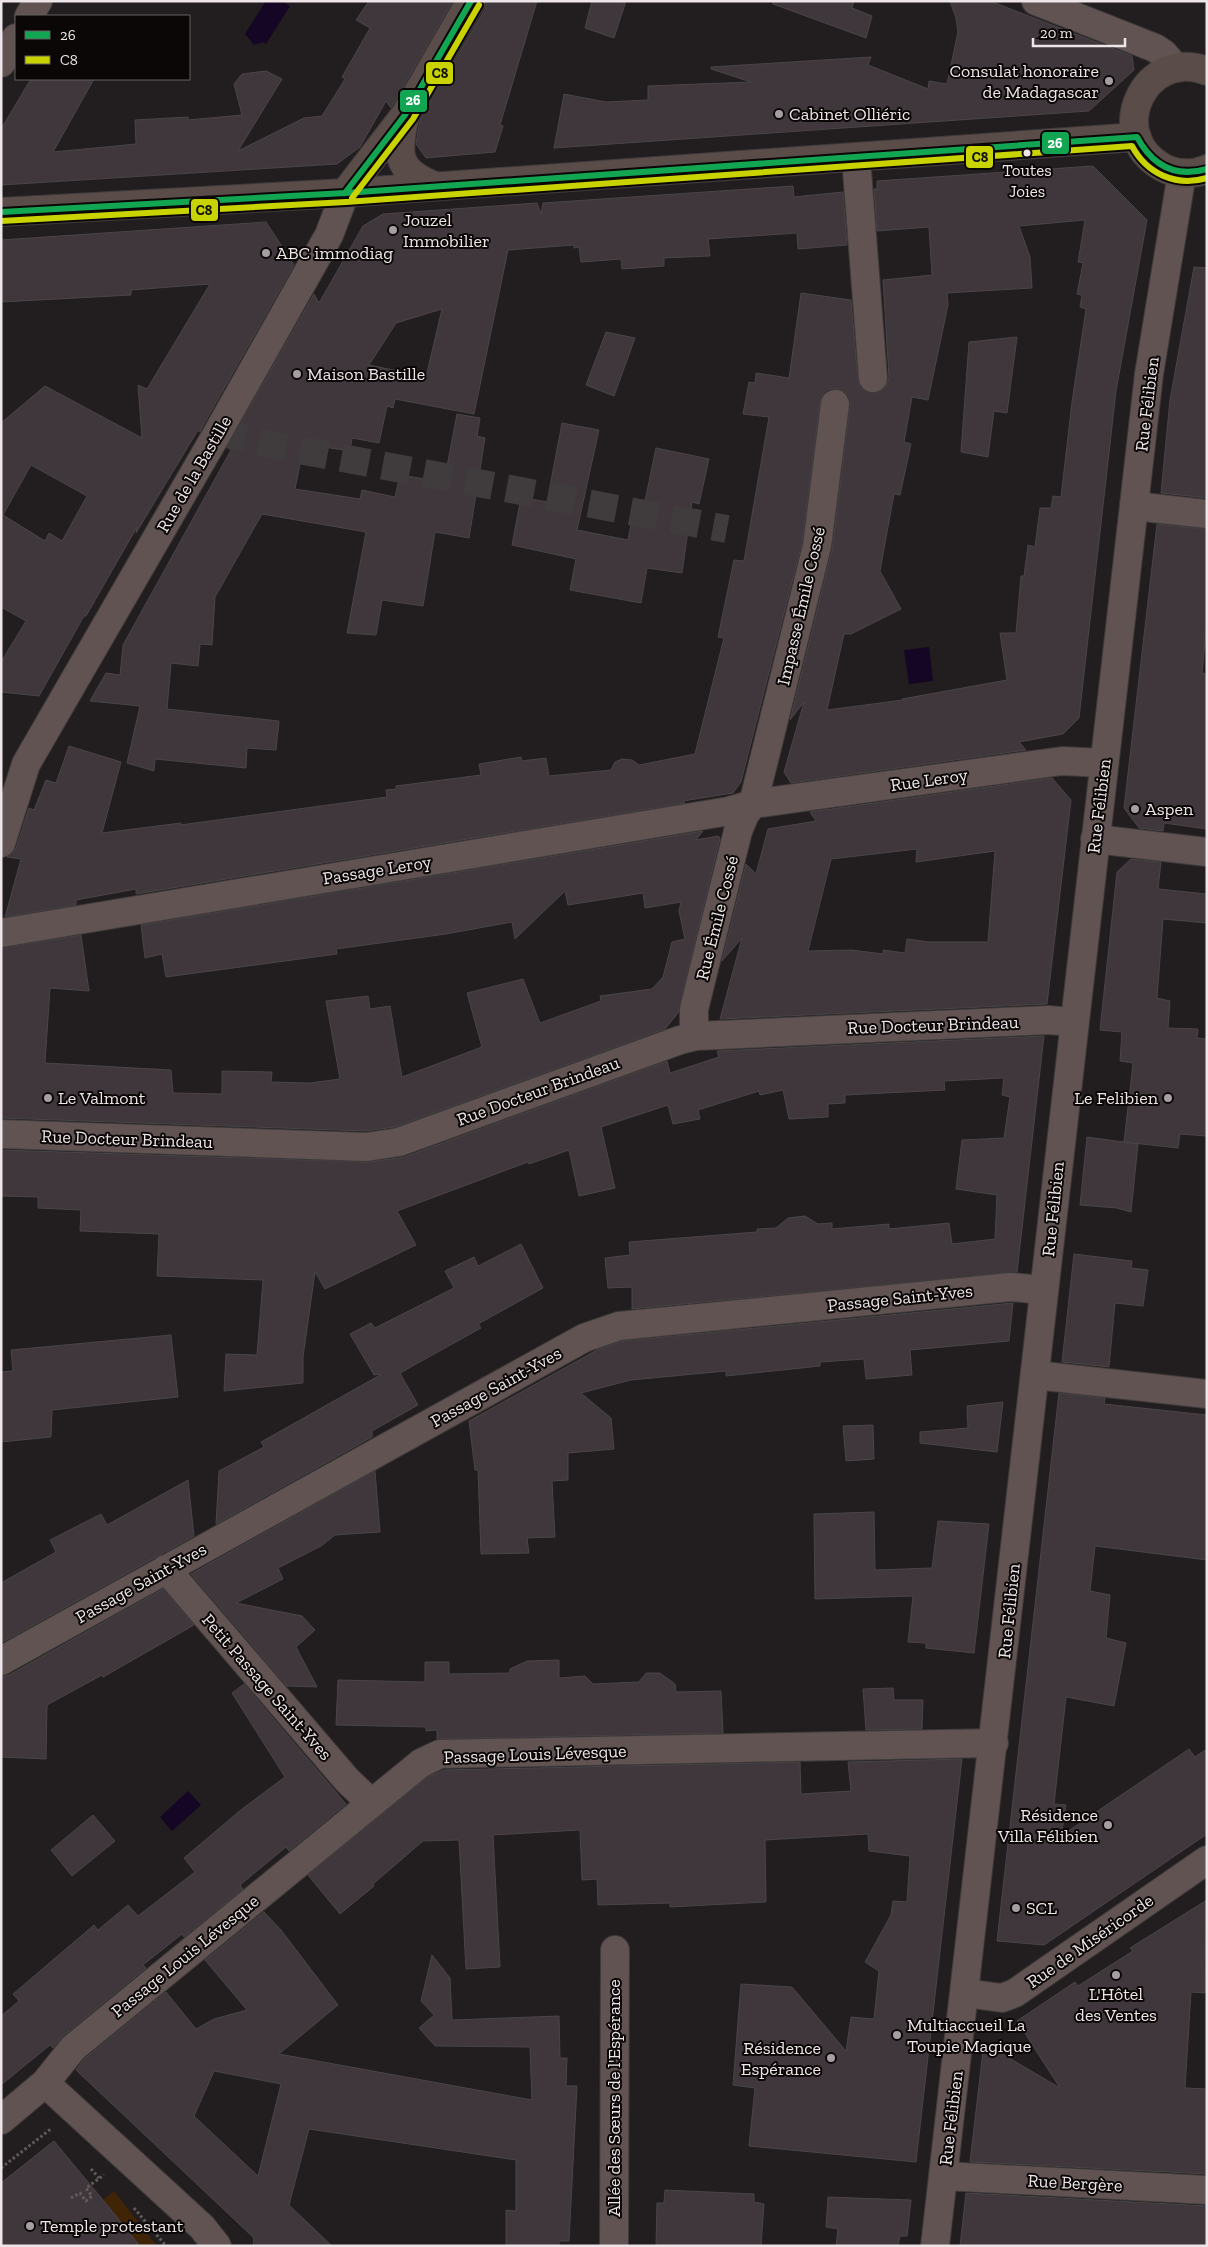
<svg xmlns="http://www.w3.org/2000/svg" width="1208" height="2247" font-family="'Zilla Slab',serif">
<rect width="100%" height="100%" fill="#221d1e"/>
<!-- green -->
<path fill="#3f2506" d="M114,2191L157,2246H140L103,2200Z"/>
<!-- water -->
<path fill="#140624" d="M266,1H281L290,6L266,44L263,42L254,45L245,34Z
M929,647L933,681L909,684L904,650Z
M188,1791L201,1805L172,1831L160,1817Z"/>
<!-- building -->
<path fill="#40373d" stroke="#494547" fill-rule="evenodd" d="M369,1H453L392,106L391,108L386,101L360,147L337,164L1,185V129L31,79H94L53,152L136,144L135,120L188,117V120L242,115L234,84L242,74L266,71L282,79L238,151L304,118L322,116L345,79L342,77L370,28L356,20Z
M487,1H537L500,125L503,126L495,152L426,158L416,144L420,120L485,9Z
M592,1H626L614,38L585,28Z
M773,1H854L852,8L872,16L866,38L773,4Z
M950,1H990L1132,56L1134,70L1089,111L554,148L564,94L606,102L648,100V86L751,82L711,69V67L871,57L868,65L928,89L929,81L947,84L958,32L956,18Z
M1093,166L1147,220L1116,391L1079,718L1063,734L1019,742L1026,750L791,783L784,772L804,702L790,720L832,550L850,406V398L845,392L837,389H829L823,394L820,402L802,543L741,782L733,793L683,801L685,803L136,894V889L76,900V905L5,917L21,859L7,857L16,848L29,808L34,810L46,780L56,783L69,746L121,762L102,833L181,823L180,825L387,797L386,790L396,789V786L481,775L479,764L521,757L522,761L546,758L549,776L611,770L615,762L622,759L632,760L639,765L695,754L724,638L718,637L734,560L744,561L769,417L743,414L749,382L755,383L756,373L789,378L801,293L851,300L858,380L860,387L867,392L875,393L881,391L887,385L889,377L883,280L932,275L929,227L877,231L874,189H877V181ZM1085,220L1078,262L1083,263L1077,294L1082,295L1080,307L1086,309L1072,402L1061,497L1053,496L1051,508H1040L1035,547L1028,545L1024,576H1021L1016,633H1000L1007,680L902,699L903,700L827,710L844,634H851L901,609L880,571L894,494L900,495L911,444L904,442L912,397L928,400L948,305L947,293L1032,288L1030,257L1019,226Z
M793,186L794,197L843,192L847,245L798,249L797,233L708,239L710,256L664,258V266L622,269L621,259L581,262L579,247L574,248V245L508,250L474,414L395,399L393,408L387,406L379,443L352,438L350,451L304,444L295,489L360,499L362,490L395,497L400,475L444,482L457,414L480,418L477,436L485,438L469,538L435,532L423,606L382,600L376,635L347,633L366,532L262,514L215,597L212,645L200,644L198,666L171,663L167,709L279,721L276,750L247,748L246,768L155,759L154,771L127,763L140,706L90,701L106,673L120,675L123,645L231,450L227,447L314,294L319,303L363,226L383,214L537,203L541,214L543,203ZM442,309L426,377L369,365L396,323Z
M266,222L294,265L204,424L200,432L198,430L136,533L137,527L86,616H84L39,696L1,692V662L26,621L1,607V423L45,386L142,438L138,385L147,389L210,284L131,290V295L1,302V240ZM31,465L87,496L62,541L49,533L45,541L3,515Z
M1194,267L1207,268V498L1161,493L1170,400Z
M606,332L635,338L614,396L586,385Z
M1017,337L1007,413L994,411L988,457L961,452L969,342Z
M562,423L599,430L577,530L628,540L632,519L641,520L656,448L709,459L699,504L692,502L682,573L647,568L641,603L570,590L576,559L512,545L521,497L547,502Z
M1157,524L1207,529V620L1202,673L1207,674V829L1164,823L1163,831L1139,828L1124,808Z
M1052,778L1071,800L1047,1004L720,1019L742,938L722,961L746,864L756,874L768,829L816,821L810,812ZM917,849L916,862L995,851L988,942H929L907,939L905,953L883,950V954L852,950L808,951L831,859Z
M703,831L696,840L718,836L720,838L678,1013L665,1029L395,1127L365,1131L1,1118V948L81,935L89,991L50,988L45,1063L171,1070L173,1093L222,1094V1071L272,1072L271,1082L310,1083L340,1079L326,1001L368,996L370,1009L390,1006L402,1077L482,1047L467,993L523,979L540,1023L601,1001L600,996L652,989L663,977L672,942L685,939L679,911L681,902L645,908L643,893L568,905L565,891L515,939L512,922L446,934L336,949L337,954L166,977L162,954L145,958L141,925Z
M1131,859L1161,862L1158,889L1207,894V923L1163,919L1157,998L1170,1001L1168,1028L1198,1029L1197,1038L1207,1039V1136L1180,1134L1178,1148L1124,1142L1133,1063L1120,1061L1122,1032L1100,1030L1117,872Z
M1044,1036L1017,1272L632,1309V1287L608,1288L605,1258L630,1255L629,1242L757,1232V1229L776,1228L788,1218L805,1216L818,1224L832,1223V1229L889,1224V1229L949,1223L952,1244L995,1239L997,1195L956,1189L962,1140L1004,1138L1010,1097L1002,1095L1004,1078L944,1081L945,1090L845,1095V1103L828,1104V1117L789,1119L783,1090L760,1095L759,1091L698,1110L700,1119L673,1124L668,1105L601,1127L615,1188L579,1196L569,1150L529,1164L528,1162L397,1211L416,1245L325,1289L315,1272L303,1357V1383L224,1391L226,1354L257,1355L263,1280L157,1276L159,1234L80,1231L81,1210L38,1208V1197L1,1196V1150L368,1162L404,1157L667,1061L670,1073L719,1057L717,1051Z
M1087,1137L1138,1144L1131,1212L1117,1208L1080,1205Z
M521,1244L543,1288L478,1324L481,1328L400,1373L418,1405L372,1431V1437L216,1524L219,1471L264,1447L261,1442L382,1374L374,1375L350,1334L371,1323L375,1328L454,1288L445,1271L474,1257L478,1266Z
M1074,1254L1132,1261L1131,1268L1148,1270L1143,1306L1115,1303L1109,1367L1062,1362Z
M1013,1303L1009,1341L910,1350L912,1375L866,1379L864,1359L820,1362V1366L726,1376V1371L631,1380L581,1393L611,1418L614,1449L568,1453V1480L552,1481L555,1537L527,1538L529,1553L481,1554L478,1470H475L469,1421L597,1350L622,1341Z
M171,1335L178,1397L52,1410L51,1437L1,1442V1372L13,1371L11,1350Z
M1059,1393L1105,1398L1104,1404L1207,1415V1560L1095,1546L1090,1591L1110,1595L1106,1638L1126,1643L1114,1706L1066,1697L1054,1804L1066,1805L1061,1836L1189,1749L1195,1757L1207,1749V1834L1044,1945L997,1941Z
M1003,1402L997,1452L920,1443V1432L968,1428L967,1406Z
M873,1425L874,1459L846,1461L843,1426Z
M375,1471L380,1532L335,1535L321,1546L278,1568L283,1579L236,1603L302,1616L315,1630L296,1647L317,1687L287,1686L191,1574Z
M188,1480L194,1536L1,1643V1583L56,1552L50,1540L101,1514L107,1525Z
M874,1512L875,1570L932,1568L938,1521L989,1524L974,1653L926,1648V1643L908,1642L913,1596L815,1599L814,1514Z
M163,1589L194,1625L103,1677L102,1675L47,1705L46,1759L1,1757V1677L9,1675Z
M559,1660V1678L585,1676L593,1684L639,1682L646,1673H660L675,1684L676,1692L721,1691L723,1733L437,1739V1730L426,1731V1727L336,1725L338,1680L425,1682V1662H449V1674L510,1673V1669L527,1661Z
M244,1684L346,1804L289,1851L286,1847L240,1885L243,1889L184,1937L182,1934L143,1965L146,1968L63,2036L53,2048L50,2045L1,2085V2016L19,2001L13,1994L94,1925L98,1930L128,1905L138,1916L195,1872L184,1858L242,1809L285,1777L232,1693Z
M893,1688L894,1700H923L922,1729L866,1730L863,1689Z
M962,1759L916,2162L749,2146L755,2088L733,2085L741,1984L792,1987L846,2051L851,2017L874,2019L879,1971L865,1962L891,1915L893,1901L907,1902L910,1856L869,1851L868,1834L765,1840L766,1902L670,1907V1903L598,1905L597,1879L582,1880L580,1830L493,1835L500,1967L466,1969L459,1840L423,1841L373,1884L374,1886L340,1914L308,1875L429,1776L444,1770L800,1762L801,1794L851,1791L848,1762Z
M93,1815L115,1841L72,1876L51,1850Z
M1207,1900L1205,1993L1191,1992L1185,2088L1207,2089V2174L970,2162L984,2043L1060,2088L1017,2021L1075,1982L1078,1986L1133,1951L1130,1948Z
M264,1912L281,1930L338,2005L279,2054L532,2100L530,2047L435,2046L419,2028L434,2015L421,2001L432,1955L450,1978L452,2020L559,2016L560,2058H567L566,2086H577L569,2241H559V2246H506V2210L516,2211V2160L309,2129L289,2205L332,2246H253L254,2238L76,2070L84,2059L166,1992L196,2029L214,2019L247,2010L205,1960ZM214,2071L281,2084L258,2176L194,2116Z
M54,2141L103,2200L140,2246H1V2183Z
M665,2190L754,2194V2202L764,2204L761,2246H656L657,2203H664Z
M966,2193L1207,2206V2246H960Z
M828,2197L911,2200L907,2236H900L898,2246H836L838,2229L826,2227Z"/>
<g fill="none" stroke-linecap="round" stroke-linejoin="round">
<!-- minor-tunnel -->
<path stroke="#403b3c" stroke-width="28" stroke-dasharray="28 14" stroke-linecap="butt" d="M218,432L277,446L727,529"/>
<defs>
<path id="minor" d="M29,16L38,1
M1,63L16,38
M856,158L873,378
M1134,506L1207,514
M1095,839L1207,852
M1,843L26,764L218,432L329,235L345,193
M1,933L729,811L753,804L1062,761L1104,763
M696,1036L694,1025V1009L738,831L745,814L753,804L817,546L835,404
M1,1134L366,1147L399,1142L680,1040L696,1036L1048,1020L1074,1022
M1035,1375L1207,1394
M166,1569L347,1780L371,1803
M1,1661L584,1338L619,1326L1010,1287L1044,1290
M965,1993L1002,1998L1015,1993L1207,1860
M45,2083L202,2227L217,2246
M1,2120L45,2083L73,2048L421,1763L440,1754L994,1743
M944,2176L1207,2190
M614,2246L615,1950"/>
<path id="tertiary" d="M1036,1L1155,48L1164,54L1176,68
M935,2246L1149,374L1182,173"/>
<path id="secondary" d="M1207,71C1145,47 1104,134 1162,167C1176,175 1193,175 1207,169
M405,116C396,154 396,171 435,186
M345,193L405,115L471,1
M1,212L345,193L1137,137"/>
</defs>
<!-- minor casing -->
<use href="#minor" stroke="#3e3a3b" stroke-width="30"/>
<!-- tertiary casing -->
<use href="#tertiary" stroke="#3e3a3b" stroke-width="30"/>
<!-- secondary casing -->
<use href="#secondary" stroke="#3e3a3b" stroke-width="30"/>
<!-- path -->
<path stroke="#635a59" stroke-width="3" stroke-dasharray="2.5 2.5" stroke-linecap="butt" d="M1,2168L52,2128
M91,2169L99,2178
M71,2198L80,2193L86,2201L92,2196L86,2188L104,2175
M134,2208L166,2246"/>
<!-- minor -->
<use href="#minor" stroke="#605352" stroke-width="28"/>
<!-- tertiary -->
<use href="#tertiary" stroke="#605352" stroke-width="28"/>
<!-- secondary -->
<use href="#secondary" stroke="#5a4c48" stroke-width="28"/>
<defs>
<path id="bus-1" d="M345,193L405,115L471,1
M1,212L345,193L1137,137C1152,165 1175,178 1207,169"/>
<path id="bus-2" d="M352,198L413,119L479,5
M1,221L346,202L1132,146C1147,174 1176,187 1207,178"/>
</defs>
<!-- bus-1 casing -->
<use href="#bus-1" stroke="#0b0707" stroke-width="10"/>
<!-- bus-2 casing -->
<use href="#bus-2" stroke="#0b0707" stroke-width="10"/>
<!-- bus-1 -->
<use href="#bus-1" stroke="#13a652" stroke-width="6"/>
<!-- bus-2 -->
<use href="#bus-2" stroke="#c8d300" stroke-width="6"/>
</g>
<!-- markers -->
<g fill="#a69fa1" stroke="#0b0707" stroke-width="2">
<circle cx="1109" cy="81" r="5"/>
<circle cx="779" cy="114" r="5"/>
<circle cx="393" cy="230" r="5"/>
<circle cx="266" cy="253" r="5"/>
<circle cx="297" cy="374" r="5"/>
<circle cx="1135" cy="809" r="5"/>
<circle cx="48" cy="1098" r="5"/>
<circle cx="1168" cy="1098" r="5"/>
<circle cx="1108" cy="1825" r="5"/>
<circle cx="1016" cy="1908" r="5"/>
<circle cx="1116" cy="1975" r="5"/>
<circle cx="897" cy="2035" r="5"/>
<circle cx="831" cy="2058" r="5"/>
<circle cx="30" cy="2226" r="5"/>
</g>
<circle fill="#ede5e7" stroke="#0b0707" stroke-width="2" cx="1027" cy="153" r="4.5"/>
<g text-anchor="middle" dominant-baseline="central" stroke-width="4" stroke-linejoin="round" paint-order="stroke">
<!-- bus labels -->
<g font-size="17" fill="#ede5e7" stroke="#0b0707">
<text x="1027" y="170">Toutes<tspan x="1027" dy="21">Joies</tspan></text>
</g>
<!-- poi labels -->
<g font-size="18" fill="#ede5e7" stroke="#0b0707" text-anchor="start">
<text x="1099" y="71" text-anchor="end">Consulat honoraire<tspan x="1099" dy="21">de Madagascar</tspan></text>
<text x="789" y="114">Cabinet Olliéric</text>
<text x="403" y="220">Jouzel<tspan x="403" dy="21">Immobilier</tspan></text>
<text x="276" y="253">ABC immodiag</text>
<text x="307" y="374">Maison Bastille</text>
<text x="1145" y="809">Aspen</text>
<text x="58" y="1098">Le Valmont</text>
<text x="1158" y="1098" text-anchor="end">Le Felibien</text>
<text x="1098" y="1815" text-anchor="end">Résidence<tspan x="1098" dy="21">Villa Félibien</tspan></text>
<text x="1026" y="1908">SCL</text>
<text x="1116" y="1994" text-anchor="middle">L'Hôtel<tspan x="1116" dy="21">des Ventes</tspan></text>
<text x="907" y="2025">Multiaccueil La<tspan x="907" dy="21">Toupie Magique</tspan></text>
<text x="821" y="2048" text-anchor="end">Résidence<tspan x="821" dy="21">Espérance</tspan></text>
<text x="40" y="2226">Temple protestant</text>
</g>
<!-- street labels -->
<g font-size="18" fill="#ede5e7" stroke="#0b0707">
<text transform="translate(1147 404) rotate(-83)">Rue Félibien</text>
<text transform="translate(194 474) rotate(-60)">Rue de la Bastille</text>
<text transform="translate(801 606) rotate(-77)">Impasse Émile Cossé</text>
<text transform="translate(929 780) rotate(-8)">Rue Leroy</text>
<text transform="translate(1099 806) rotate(-83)">Rue Félibien</text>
<text transform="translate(377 870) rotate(-9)">Passage Leroy</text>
<text transform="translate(717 918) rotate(-76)">Rue Émile Cossé</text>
<text transform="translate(933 1025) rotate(-2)">Rue Docteur Brindeau</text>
<text transform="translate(538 1091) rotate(-20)">Rue Docteur Brindeau</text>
<text transform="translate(127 1139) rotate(2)">Rue Docteur Brindeau</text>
<text transform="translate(1053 1209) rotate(-84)">Rue Félibien</text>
<text transform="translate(900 1298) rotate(-6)">Passage Saint-Yves</text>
<text transform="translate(496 1387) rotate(-29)">Passage Saint-Yves</text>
<text transform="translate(141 1583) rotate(-29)">Passage Saint-Yves</text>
<text transform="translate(1009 1611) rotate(-84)">Rue Félibien</text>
<text transform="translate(267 1687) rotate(49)">Petit Passage Saint-Yves</text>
<text transform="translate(535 1754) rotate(-2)">Passage Louis Lévesque</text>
<text transform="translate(1090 1941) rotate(-35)">Rue de Miséricorde</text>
<text transform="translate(185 1956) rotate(-39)">Passage Louis Lévesque</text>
<text transform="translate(614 2098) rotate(-90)">Allée des Sœurs de l'Espérance</text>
<text transform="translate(951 2118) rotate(-83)">Rue Félibien</text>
<text transform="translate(1075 2183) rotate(3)">Rue Bergère</text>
</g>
</g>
<g stroke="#0b0707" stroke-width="2">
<rect x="425" y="61" width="29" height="24" rx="5" fill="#c8d300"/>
<rect x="399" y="89" width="29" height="24" rx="5" fill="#13a652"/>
<rect x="1041" y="131" width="29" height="24" rx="5" fill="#13a652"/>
<rect x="965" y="145" width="29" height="24" rx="5" fill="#c8d300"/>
<rect x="190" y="198" width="29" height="24" rx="5" fill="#c8d300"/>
</g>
<g font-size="14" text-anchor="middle" font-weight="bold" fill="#fff">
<text x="413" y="105">26</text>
<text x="1055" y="148">26</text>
</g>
<g font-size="14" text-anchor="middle" font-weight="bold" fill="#111">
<text x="440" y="78">C8</text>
<text x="980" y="162">C8</text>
<text x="204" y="215">C8</text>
</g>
<!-- border -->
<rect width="1208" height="2247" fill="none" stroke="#ede5e7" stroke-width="5"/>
<!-- legend -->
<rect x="15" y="15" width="175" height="65" fill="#0b0707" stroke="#656061"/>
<rect x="25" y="31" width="25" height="8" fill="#13a652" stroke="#656061"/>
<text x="60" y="40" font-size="15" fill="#ede5e7">26</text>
<rect x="25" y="56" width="25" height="8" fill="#c8d300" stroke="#656061"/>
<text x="60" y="65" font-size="15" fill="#ede5e7">C8</text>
<!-- scale -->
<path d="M1033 38v8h92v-8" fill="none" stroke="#ede5e7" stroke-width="2.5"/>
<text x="1040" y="38" font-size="15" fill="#ede5e7" stroke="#0b0707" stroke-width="4" paint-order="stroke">20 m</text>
</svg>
